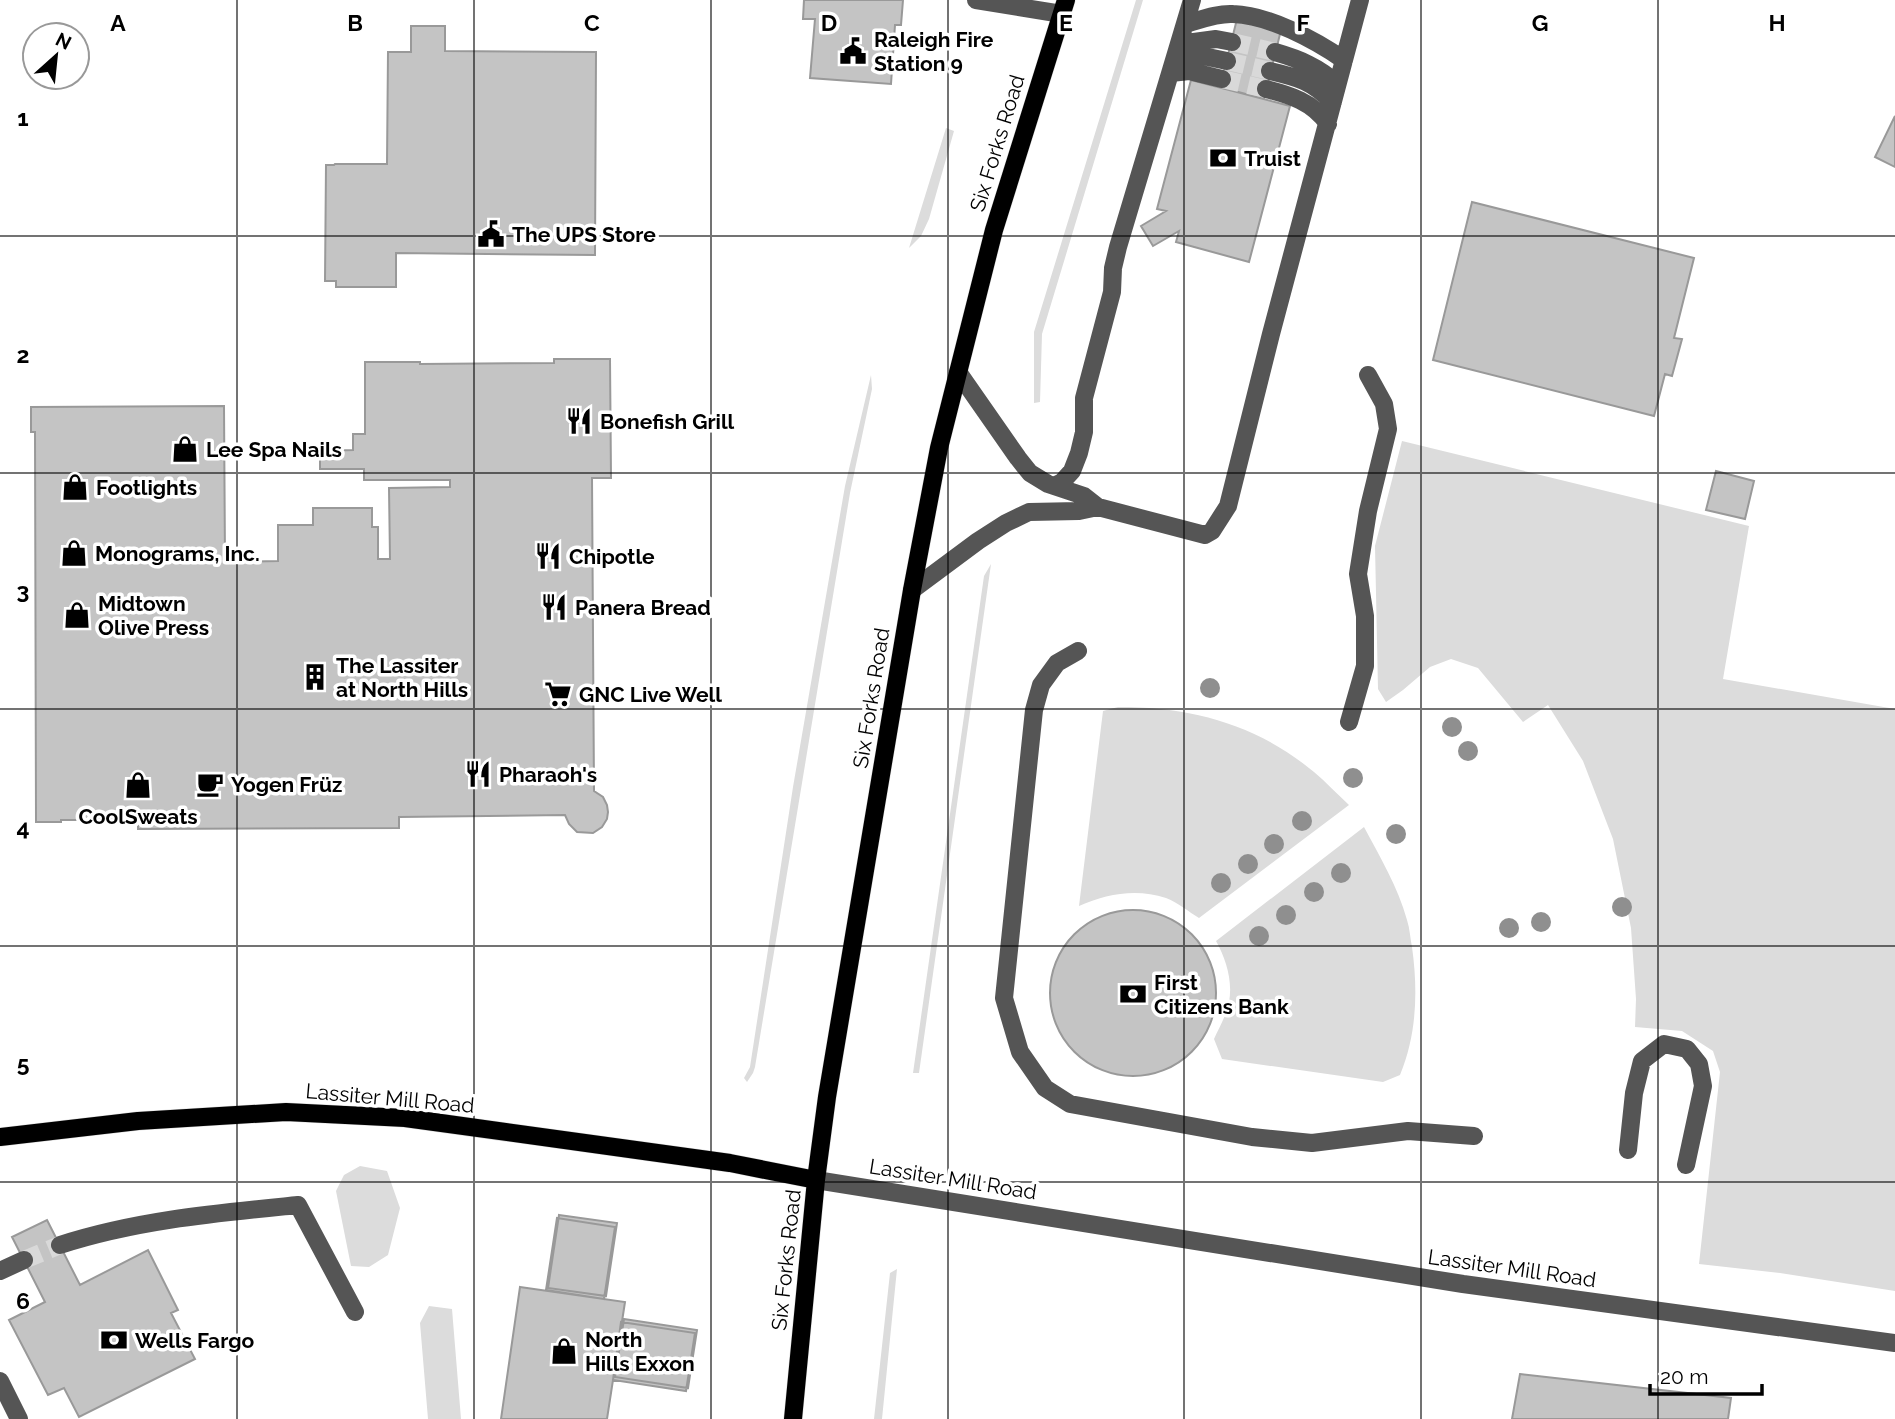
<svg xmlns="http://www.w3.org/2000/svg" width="1895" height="1419" font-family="Raleway,sans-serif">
<rect width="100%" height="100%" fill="#fff"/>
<!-- green -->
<path fill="#dcdcdc" d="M1136,0H1143L1042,334L1040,402L1034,403V332Z
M946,128L954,131L929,219L921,236L909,248Z
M871,375L872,389L850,493L755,1067L753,1073L747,1082L744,1078L750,1067L793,787L845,486Z
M1402,441L1749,526L1723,679L1895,709V1291L1780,1273L1699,1264L1720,1072L1713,1051L1682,1031L1635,1027L1636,999L1631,928L1613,839L1583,761L1548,705L1523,722L1478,668L1451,659L1430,667L1403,690L1386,702L1378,689L1375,546Z
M991,564L919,1073H913L984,576Z
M1118,707C1192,707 1256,724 1314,772C1326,782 1337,794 1349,805L1199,918C1189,912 1177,902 1166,898C1136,888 1106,894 1079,906L1103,711Z
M1364,827C1380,857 1398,887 1407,920C1410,929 1410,938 1412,947C1418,990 1417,1034 1400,1075L1383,1082L1222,1059L1214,1039C1219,1028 1227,1014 1229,1002C1233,981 1226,959 1216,941Z
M360,1166L387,1171L400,1208L388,1255L369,1267L351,1266L336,1191L344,1175Z
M897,1269L882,1419H874L890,1273Z
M429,1306L452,1309L461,1419H428L420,1323Z"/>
<!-- building -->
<path fill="#c4c4c4" stroke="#999" stroke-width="2" d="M804,0H903L901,25H895L891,84L810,78L815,19H803Z
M1237,19L1281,30L1264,99L1220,87Z
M411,26H445V51L596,52L595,255L396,253V287H336V281H325L326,165H334L335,164H387L388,52H411Z
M1191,80L1290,106L1249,262L1176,242L1179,231L1153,246L1141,226L1166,211L1157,209Z
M1895,116V167L1875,157Z
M1472,202L1694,258L1674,338L1682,339L1672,376L1665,374L1654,416L1433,360Z
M554,359H610L611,478H592L594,791L603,797L607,805L608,812L607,819L602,827L593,833L577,832L569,824L565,815L399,817V828L138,829V820H61V822H36L35,432H31V407L224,406L225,562L278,561V525H313V508H372V527H378V559H390L389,488L450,487V480H364V469H320V451L353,450V434H365V362H420V364L554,363Z
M1716,471L1754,481L1745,519L1706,510Z
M1050 993a83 83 0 1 1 166 0a83 83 0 1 1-166 0Z
M559,1215L617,1223L606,1296L548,1288Z
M557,1218L615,1227L604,1299L546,1290Z
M47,1220L80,1285L148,1250L178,1310L171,1313L195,1359L79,1417L64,1388L48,1395L9,1320L45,1302L12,1237Z
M520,1287L625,1302L607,1419H501Z
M624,1319L697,1330L688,1388L615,1377Z
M621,1322L695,1333L686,1391L613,1380Z
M1520,1374L1731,1398L1728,1419H1512Z"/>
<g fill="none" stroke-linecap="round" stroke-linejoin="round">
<!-- minor-tunnel -->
<path stroke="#d9d9d9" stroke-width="18" stroke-dasharray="18 9" stroke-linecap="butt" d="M1232,42L1275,52
M1227,61L1270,71
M1222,79L1266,89
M24,1260L60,1245"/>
<defs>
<path id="major" d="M0,1137L138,1121L286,1112L405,1118L730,1163L816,1180
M793,1419L816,1180L827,1097L912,590L939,448L994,230L1066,0"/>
</defs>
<!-- major casing -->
<use href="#major" stroke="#dbdbdb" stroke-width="19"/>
<!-- minor -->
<path stroke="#555" stroke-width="18" d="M976,0L1062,14
M1185,24C1200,20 1217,13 1233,14C1269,15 1315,40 1344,60
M1179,44L1216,39L1232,42
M1275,52C1299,59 1319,67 1337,84
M1174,60L1203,56L1227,61
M1270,71C1300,78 1311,81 1333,102
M1171,73L1189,71L1222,79
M1266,89C1290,95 1313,102 1328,124
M958,372L1018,458L1030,473L1048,484L1084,496L1098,507L1205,535L1212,531L1228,506L1271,334L1360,0
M1054,486L1062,482L1072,471L1079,453L1084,432V398L1112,292L1113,268L1118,247L1192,0
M912,590L978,541L1006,523L1029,512L1079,511L1098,507
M1078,651L1057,663L1041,685L1034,710L1004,998L1020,1052L1045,1088L1070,1104L1252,1137L1312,1143L1408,1131L1474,1136
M1349,722L1365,666V616L1358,574L1368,511L1388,429L1384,404L1368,375
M1628,1150L1634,1093L1642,1061L1664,1044L1687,1049L1699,1064L1703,1086L1686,1165
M816,1180L1463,1284L1895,1343
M60,1245C137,1220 218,1213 298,1205L355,1312
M0,1271L24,1260
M0,1381L19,1419"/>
<!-- major -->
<use href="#major" stroke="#000" stroke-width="18"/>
</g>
<!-- trees -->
<g fill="#8f8f8f">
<circle cx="1210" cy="688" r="10"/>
<circle cx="1452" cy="727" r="10"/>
<circle cx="1468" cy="751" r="10"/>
<circle cx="1353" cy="778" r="10"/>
<circle cx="1302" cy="821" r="10"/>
<circle cx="1396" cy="834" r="10"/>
<circle cx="1274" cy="844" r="10"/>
<circle cx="1248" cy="864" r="10"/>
<circle cx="1341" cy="873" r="10"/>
<circle cx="1221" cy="883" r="10"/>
<circle cx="1314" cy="892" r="10"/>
<circle cx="1622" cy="907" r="10"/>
<circle cx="1286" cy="915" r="10"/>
<circle cx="1541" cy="922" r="10"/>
<circle cx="1509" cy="928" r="10"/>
<circle cx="1259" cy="936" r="10"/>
</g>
<!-- grid -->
<path fill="none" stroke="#000" stroke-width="2" stroke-opacity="0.55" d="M237,0V1419M474,0V1419M711,0V1419M948,0V1419M1184,0V1419M1421,0V1419M1658,0V1419M0,236H1895M0,473H1895M0,709H1895M0,946H1895M0,1182H1895"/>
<!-- icons -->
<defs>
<symbol id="civic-bare" viewBox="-9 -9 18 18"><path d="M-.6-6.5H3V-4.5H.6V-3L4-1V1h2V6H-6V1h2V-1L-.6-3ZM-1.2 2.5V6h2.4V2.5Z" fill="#000" stroke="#fff" stroke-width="2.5" paint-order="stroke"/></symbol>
<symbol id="bank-bare" viewBox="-9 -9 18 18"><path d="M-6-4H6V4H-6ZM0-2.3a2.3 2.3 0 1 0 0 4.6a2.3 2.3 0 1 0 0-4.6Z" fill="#000" stroke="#fff" stroke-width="2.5" paint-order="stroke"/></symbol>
<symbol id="restaurant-bare" viewBox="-9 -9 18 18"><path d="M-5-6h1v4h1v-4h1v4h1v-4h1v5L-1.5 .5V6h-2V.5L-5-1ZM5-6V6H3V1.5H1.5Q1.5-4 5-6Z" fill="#000" stroke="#fff" stroke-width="2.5" paint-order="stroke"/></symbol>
<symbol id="shop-bare" viewBox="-9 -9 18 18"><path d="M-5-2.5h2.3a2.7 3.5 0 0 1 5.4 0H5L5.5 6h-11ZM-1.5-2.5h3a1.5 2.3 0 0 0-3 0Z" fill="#000" stroke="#fff" stroke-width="2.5" paint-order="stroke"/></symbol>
<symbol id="building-bare" viewBox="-9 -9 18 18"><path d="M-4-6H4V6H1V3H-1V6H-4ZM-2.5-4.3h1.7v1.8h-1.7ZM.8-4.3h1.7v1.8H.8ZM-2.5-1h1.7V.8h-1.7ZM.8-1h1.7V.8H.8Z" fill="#000" stroke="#fff" stroke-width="2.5" paint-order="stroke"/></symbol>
<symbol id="supermarket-bare" viewBox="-9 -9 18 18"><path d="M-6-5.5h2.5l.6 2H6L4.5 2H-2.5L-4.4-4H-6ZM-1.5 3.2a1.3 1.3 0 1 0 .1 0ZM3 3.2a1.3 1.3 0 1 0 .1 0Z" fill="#000" stroke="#fff" stroke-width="2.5" paint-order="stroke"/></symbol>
<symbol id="cafe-bare" viewBox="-9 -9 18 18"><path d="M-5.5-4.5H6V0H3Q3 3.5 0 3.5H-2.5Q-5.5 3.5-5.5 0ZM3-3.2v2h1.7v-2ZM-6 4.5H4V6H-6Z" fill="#000" stroke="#fff" stroke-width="2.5" paint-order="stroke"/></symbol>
</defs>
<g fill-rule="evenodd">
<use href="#civic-bare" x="834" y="32" width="38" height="38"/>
<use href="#bank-bare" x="1204" y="139" width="38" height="38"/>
<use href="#civic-bare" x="472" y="215" width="38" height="38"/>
<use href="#restaurant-bare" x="560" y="402" width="38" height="38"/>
<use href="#shop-bare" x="166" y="430" width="38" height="38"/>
<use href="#shop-bare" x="56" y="468" width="38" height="38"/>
<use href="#shop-bare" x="55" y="534" width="38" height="38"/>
<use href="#restaurant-bare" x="529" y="537" width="38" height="38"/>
<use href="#restaurant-bare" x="535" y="588" width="38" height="38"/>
<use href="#shop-bare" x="58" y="596" width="38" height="38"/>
<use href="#building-bare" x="296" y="658" width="38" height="38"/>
<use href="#supermarket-bare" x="539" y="675" width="38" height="38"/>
<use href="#restaurant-bare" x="459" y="755" width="38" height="38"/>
<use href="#cafe-bare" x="191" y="765" width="38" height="38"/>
<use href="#shop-bare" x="119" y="766" width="38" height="38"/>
<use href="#bank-bare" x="1114" y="975" width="38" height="38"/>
<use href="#bank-bare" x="95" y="1321" width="38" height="38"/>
<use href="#shop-bare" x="545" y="1332" width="38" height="38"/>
</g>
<g text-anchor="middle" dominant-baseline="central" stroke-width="7" stroke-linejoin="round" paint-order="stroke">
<!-- poi labels -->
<g font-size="21" font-weight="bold" fill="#000" stroke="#fff" text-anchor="start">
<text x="874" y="39">Raleigh Fire<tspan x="874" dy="24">Station 9</tspan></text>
<text x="1244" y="158">Truist</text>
<text x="512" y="234">The UPS Store</text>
<text x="600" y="421">Bonefish Grill</text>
<text x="206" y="449">Lee Spa Nails</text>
<text x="96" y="487">Footlights</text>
<text x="95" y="553">Monograms, Inc.</text>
<text x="569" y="556">Chipotle</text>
<text x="98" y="603">Midtown<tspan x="98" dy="24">Olive Press</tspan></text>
<text x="575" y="607">Panera Bread</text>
<text x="336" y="665">The Lassiter<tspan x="336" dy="24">at North Hills</tspan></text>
<text x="579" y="694">GNC Live Well</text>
<text x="499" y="774">Pharaoh's</text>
<text x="231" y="784">Yogen Früz</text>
<text x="138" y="816" text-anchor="middle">CoolSweats</text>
<text x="1154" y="982">First<tspan x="1154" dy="24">Citizens Bank</tspan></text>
<text x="585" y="1339">North<tspan x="585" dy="24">Hills Exxon</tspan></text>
<text x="135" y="1340">Wells Fargo</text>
</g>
<!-- street labels -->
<g font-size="21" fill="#000" stroke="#fff">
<text transform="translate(997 143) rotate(-73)">Six Forks Road</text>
<text transform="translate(871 698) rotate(-81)">Six Forks Road</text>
<text transform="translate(390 1098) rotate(5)">Lassiter Mill Road</text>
<text transform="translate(953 1179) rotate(9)">Lassiter Mill Road</text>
<text transform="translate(786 1260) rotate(-84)">Six Forks Road</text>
<text transform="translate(1512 1268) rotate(8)">Lassiter Mill Road</text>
</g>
</g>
<g font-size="23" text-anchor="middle" font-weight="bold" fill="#000" stroke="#fff" stroke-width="7" stroke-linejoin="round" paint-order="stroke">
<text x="118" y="31">A</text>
<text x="355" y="31">B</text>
<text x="592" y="31">C</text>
<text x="829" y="31">D</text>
<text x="1066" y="31">E</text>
<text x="1303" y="31">F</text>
<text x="1540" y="31">G</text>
<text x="1777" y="31">H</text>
<text x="23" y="126">1</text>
<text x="23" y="363">2</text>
<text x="23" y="599">3</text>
<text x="23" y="836">4</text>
<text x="23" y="1072">5</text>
<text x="23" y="1309">6</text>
</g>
<!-- north arrow -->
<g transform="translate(56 56) rotate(27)"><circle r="33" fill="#ffffff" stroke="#999999" stroke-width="2"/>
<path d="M0-5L12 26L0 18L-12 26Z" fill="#000000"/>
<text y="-10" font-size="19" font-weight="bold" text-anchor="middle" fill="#000000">N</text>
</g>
<!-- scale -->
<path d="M1650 1384v10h112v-10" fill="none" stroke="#000000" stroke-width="3.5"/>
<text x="1660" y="1384" font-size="21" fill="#000000" stroke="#ffffff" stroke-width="5" paint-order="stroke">20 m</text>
</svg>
